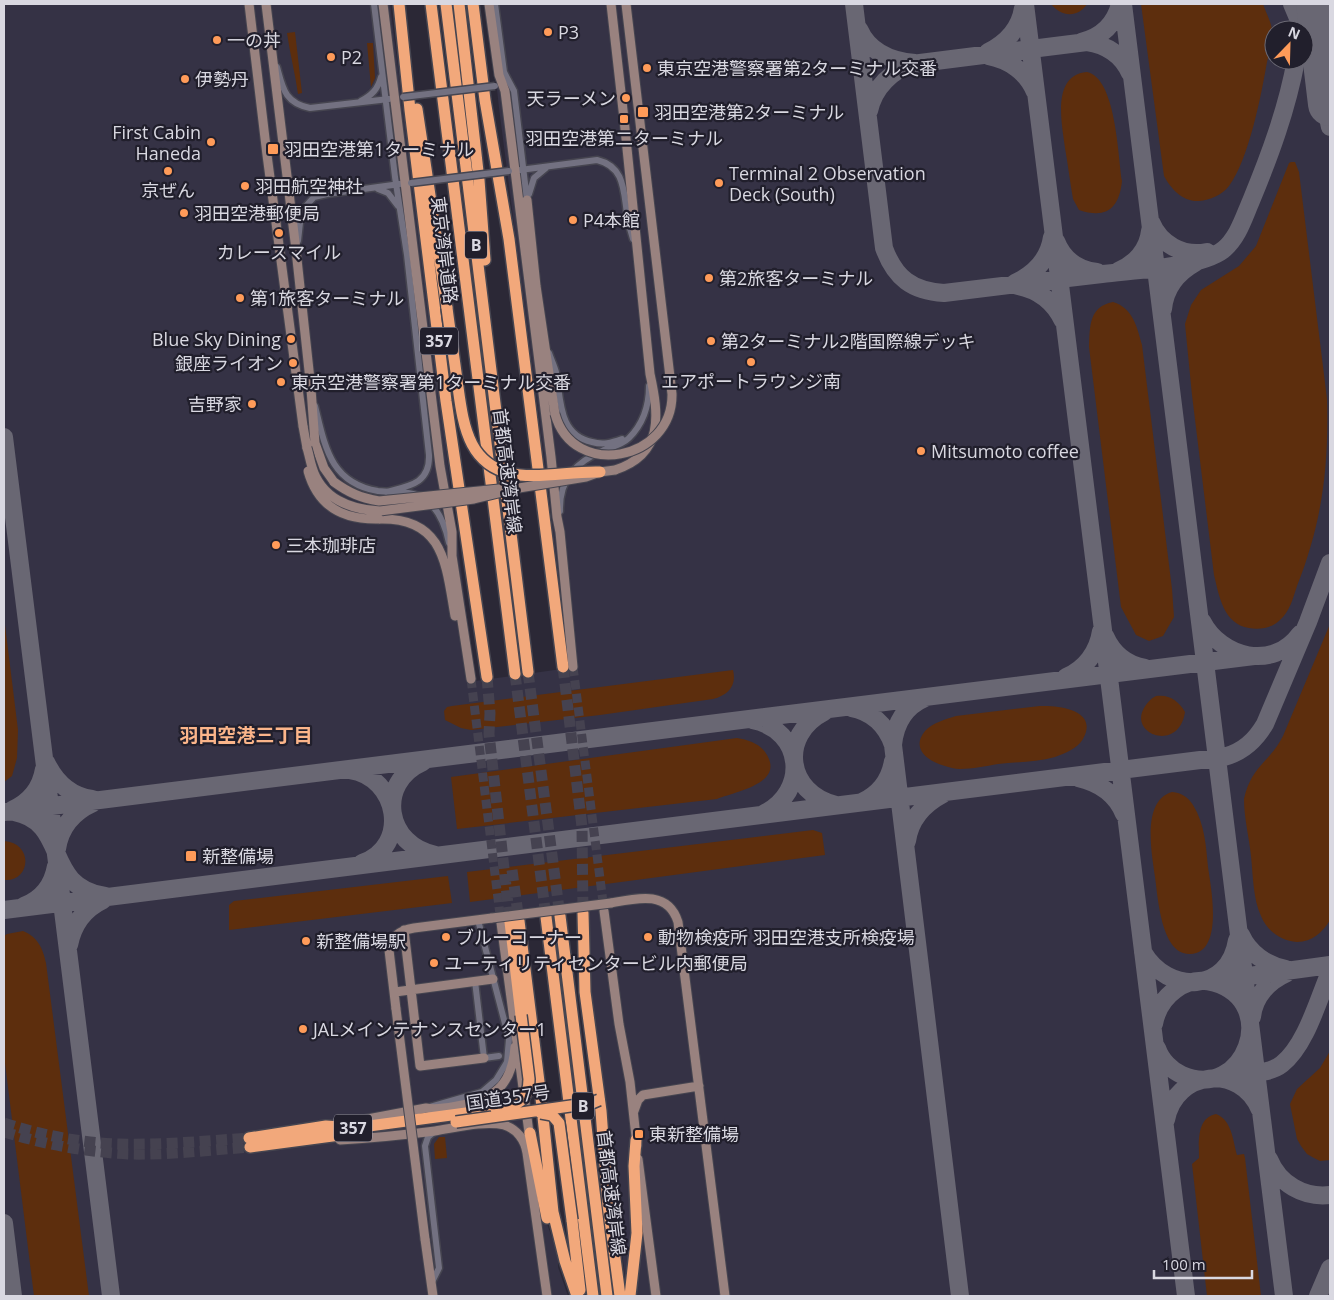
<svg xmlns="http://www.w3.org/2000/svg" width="1334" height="1300" font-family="'Open Sans','Noto Sans JP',sans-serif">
<rect width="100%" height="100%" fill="#2b2836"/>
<!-- built -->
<path fill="#353245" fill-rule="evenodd" d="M4,4H390L475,681L569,668L544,456L499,108L488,4H1330V1296H637L626,1284L618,1220L622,1219L601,1084L587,975L586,912L506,922L544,1215L558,1255V1267L568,1296H4ZM1274,30H1304V60H1274Z"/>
<!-- green -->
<path fill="#5d2e0d" d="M1051,4H1087C1078,18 1061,17 1051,4Z
M1141,4H1263C1266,13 1272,23 1272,32C1273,42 1269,53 1267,62C1261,96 1249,159 1229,186C1222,195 1210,200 1199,201C1183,202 1171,189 1164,176Z
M295,32L302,93L298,94C295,73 290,54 287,33Z
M367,43H373L375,78L371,87Z
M1087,72C1116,78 1118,156 1122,181C1119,209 1106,219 1079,210L1073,199C1070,182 1068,165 1065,148C1062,124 1051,75 1087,72Z
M1291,162H1295L1299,172L1327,399C1329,467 1322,523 1297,586C1293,598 1290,611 1280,620C1272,628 1260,630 1249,628C1223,624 1219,595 1214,575L1192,395L1185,324L1191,305L1201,290L1239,266L1256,246L1289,163Z
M1113,302C1133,308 1137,327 1142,345L1172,589L1174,617L1163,636L1149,641L1136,635L1121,607L1089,347C1090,325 1089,307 1113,302Z
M4,617L18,730L17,758L12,776L4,782Z
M1330,624V920C1323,932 1312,942 1297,942C1281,941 1267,931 1261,916C1253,899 1253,875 1251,856C1249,837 1244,818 1244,799C1251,766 1270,762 1283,736Z
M733,670C737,686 728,695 713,699L600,715L471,730L461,728L445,720L444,711L447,707L452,706Z
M1156,696C1169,694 1179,701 1185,712C1179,752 1131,735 1143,710C1146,704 1150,699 1156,696Z
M1040,706C1059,705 1099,710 1083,739C1077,749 1065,753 1055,757C1037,762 1016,762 998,764C986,766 972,769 960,769C955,769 949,767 945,766C929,762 910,749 925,731C932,723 946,719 956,716Z
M737,738C749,740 761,744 767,755C784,784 734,792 717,799L457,829L451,777Z
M1172,792C1182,793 1188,797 1193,805C1205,824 1206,847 1208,867C1211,888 1224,953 1190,954C1161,955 1158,897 1155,877C1152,854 1141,801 1172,792Z
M813,830L822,833L825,855L470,902L467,872Z
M4,841C34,843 31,882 4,880Z
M448,876L452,903L229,930V905L234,901Z
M23,931C38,937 43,949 46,963L89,1296H34L4,1055V936L7,934Z
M1330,1051V1160L1320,1161L1314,1158L1307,1154L1301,1146L1297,1139L1290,1104L1297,1089L1320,1068Z
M1216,1114C1232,1120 1233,1141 1237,1155L1244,1154L1245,1158L1261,1296H1207L1192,1164L1199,1158C1199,1143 1196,1118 1216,1114Z
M439,1137H445L447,1158L435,1159L434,1144Z"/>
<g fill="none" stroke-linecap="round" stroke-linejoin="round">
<!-- taxiway -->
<path stroke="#696773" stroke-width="18" d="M854,4L884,248C895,278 912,291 944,293C996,287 1049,280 1102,274C1133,270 1199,268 1223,250C1238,238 1244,217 1251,201C1270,155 1287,109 1296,60
M1025,4L1186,1296
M1123,4L1284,1296
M1292,4L1303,30
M859,29C869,52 891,61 915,63
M1304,33L1321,85L1330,127
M1081,42C1102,37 1115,24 1120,4
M988,52C1006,43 1020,28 1023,8
M988,56C1009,60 1027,72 1035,92
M912,64L1087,42C1107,45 1122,55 1130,73
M869,111C874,87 892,70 915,63
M1151,222C1160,244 1183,257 1207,252
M1056,241C1063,259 1078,270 1097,272
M1118,271C1135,264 1148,250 1150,231
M1015,283C1034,274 1049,259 1052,237
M1018,286C1038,290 1054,302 1063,321
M1163,309C1165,289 1177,273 1195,263
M4,437L111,1296
M1202,621C1221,658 1273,671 1300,634
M1105,636C1113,654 1127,665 1145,668
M1066,677C1085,669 1098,652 1101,631
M851,708C873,712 886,725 893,745L960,1296
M824,712C779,735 786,793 836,805
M752,720C804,730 809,792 763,814
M893,745C895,724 904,707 925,698
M46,762C55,781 70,796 92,799
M423,762C375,783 386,846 436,855
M350,770C398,777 411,846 362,863
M1078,778C1100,783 1116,794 1124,814
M862,802C879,794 890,780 893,761
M12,810C30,802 41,788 44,769
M4,812L1254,656
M14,812C70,823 42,886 105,896
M907,841C910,819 924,804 943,794
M57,849C60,828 73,812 93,803
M24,906C42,899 53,884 56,866
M4,910L1224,757C1243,752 1255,741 1265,724L1308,622L1330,563
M1241,935C1249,953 1266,965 1286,969
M69,945C73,924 84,909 103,900
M1143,952C1168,995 1229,993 1237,940
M1234,978L1330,965
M1252,1017C1254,996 1269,981 1287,973
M1154,1024C1159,996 1186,974 1215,983C1281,1003 1245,1102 1182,1075C1171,1070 1161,1060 1157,1048
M1245,1074C1257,1073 1272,1072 1282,1064C1306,1045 1318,1000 1330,972
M1166,1120C1175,1070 1241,1063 1260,1110
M1269,1159C1279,1184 1304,1198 1330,1195
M4,1223L13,1296
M1318,1296L1330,1268"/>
<!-- runway -->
<path stroke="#696773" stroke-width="44" d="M1318,4L1330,104"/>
<!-- secondary-tunnel -->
<path stroke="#454250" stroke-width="9" stroke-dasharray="9 4.5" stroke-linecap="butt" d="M573,667L604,910
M471,679L501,923"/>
<!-- highway-tunnel -->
<path stroke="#454250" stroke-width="11" stroke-dasharray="11 5.5" stroke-linecap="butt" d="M563,667L582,827L583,913
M528,672L560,916
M515,674L546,917
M487,677L490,713L489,734L510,922
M512,870L519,921
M4,1123C41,1135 81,1143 120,1144C163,1145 206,1141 249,1138
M4,1132C44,1144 86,1152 128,1154C169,1155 210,1150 250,1147"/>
<defs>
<path id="street" d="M374,4L395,177L407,255L429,455C430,484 409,486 386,492
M495,4L504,72L514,91L527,200
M277,67C283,89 285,103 310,108L389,99
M361,101C372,95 378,89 381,77
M520,170L597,160C627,167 623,195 628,219C629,226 631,232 633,239
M378,189L388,193L398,206
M529,194L534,178L546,168
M298,241L301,214L306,206L314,197L327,194L400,184
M549,353C551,359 554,365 556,372C561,399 558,435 592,442C603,445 611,443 622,439
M315,406C325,446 330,483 378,491C393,493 405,490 419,496
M430,503C441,514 446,528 449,543
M560,511C559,479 576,462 604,450C612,447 622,445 629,438C643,424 649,406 649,386
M475,981L484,1058L499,1056
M430,1107L482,1092L496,1080L507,1062L509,1039L478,920
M431,1284L439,1268L425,1146L428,1137L434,1132"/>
<path id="secondary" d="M266,4L296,250L311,389L315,443L324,468L334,482
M383,4L440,466L452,532V556L471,679
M489,4L499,75L505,91L551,457L557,517L560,532L573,667
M611,4L624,119L650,374C659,415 664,454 615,470
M527,200L536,286L555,414
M303,426L307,448
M379,519C445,517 446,566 455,616
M611,903C637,898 668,890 678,922L725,1296
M604,911L619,1024L630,1082L637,1146
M501,923L530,1140
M404,930L420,1066L484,1058
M395,992L493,979
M396,1009L389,950C391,936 401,930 414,928L492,918
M634,1111L638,1100L643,1095L699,1086
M341,1124L426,1108C437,1110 446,1108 457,1106C493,1100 512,1086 515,1047
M340,1140C372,1138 404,1135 435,1131C455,1128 485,1120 504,1125C517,1129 525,1140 527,1153L547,1296
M638,1159L656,1296
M425,1239L433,1296"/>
<path id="highway" d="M399,4L410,110L446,401L487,677
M431,4L515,674
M446,4L528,672
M459,4L479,180L485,260
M473,4L485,100L509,239L563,667
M417,109L447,308
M583,913L585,992L601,1111L608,1205L620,1296
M560,916L607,1296
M546,917L593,1296
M519,921L541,1098L553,1212L565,1261L577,1296
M510,922L521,1015
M530,1133L547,1218
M249,1138L326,1126L354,1128L496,1109
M250,1147L355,1133
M572,1220L580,1290
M630,1296L637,1233L634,1166L636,1140"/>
</defs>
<!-- street casing -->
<use href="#street" stroke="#464550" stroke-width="9"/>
<!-- secondary casing -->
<use href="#secondary" stroke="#464550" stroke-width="11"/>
<!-- highway casing -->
<use href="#highway" stroke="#464550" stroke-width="14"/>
<!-- street -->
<use href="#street" stroke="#737181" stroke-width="6"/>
<!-- secondary -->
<use href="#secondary" stroke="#99827f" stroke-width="9"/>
<!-- highway -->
<use href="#highway" stroke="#f2a87b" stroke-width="11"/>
<defs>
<path id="street-bridge" d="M403,97L495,86
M411,183L509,171"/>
<path id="secondary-bridge" d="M249,4L267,155L303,426
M555,414C573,480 673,461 672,394L626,4
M307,448C309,454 310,461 312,467C321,498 350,510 380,511L474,499L519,488L586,477L600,472L615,470
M308,471C318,507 343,520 379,519
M334,482C349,493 361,498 379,501L499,489
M492,918L611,903
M396,1009L425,1239"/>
<path id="highway-bridge" d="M447,308C450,332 454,356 457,380C463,422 466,469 520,475C546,478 573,471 600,472
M496,1109C515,1105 529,1103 529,1079L521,1015
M541,1113L552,1115L559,1123L572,1220
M456,1122L592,1103L599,1100"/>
</defs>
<!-- street-bridge casing -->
<use href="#street-bridge" stroke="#464550" stroke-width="9" stroke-linecap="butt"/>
<!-- secondary-bridge casing -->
<use href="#secondary-bridge" stroke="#464550" stroke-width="11" stroke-linecap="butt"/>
<!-- highway-bridge casing -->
<use href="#highway-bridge" stroke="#464550" stroke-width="14" stroke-linecap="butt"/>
<!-- street-bridge -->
<use href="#street-bridge" stroke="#737181" stroke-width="6"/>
<!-- secondary-bridge -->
<use href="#secondary-bridge" stroke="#99827f" stroke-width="9"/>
<!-- highway-bridge -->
<use href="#highway-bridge" stroke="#f2a87b" stroke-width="11"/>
</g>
<!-- markers -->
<g fill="#ff9b59" stroke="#211f2c" stroke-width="2">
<circle cx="548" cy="32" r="5"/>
<circle cx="217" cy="40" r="5"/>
<circle cx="331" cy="57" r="5"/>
<circle cx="647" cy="68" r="5"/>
<circle cx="185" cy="79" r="5"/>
<circle cx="626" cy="98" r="5"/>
<rect x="637" y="106" width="12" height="12" rx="2.5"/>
<rect x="619" y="114" width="10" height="10" rx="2.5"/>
<circle cx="211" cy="142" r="5"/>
<rect x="267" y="143" width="12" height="12" rx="2.5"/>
<circle cx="168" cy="171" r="5"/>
<circle cx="719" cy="183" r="5"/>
<circle cx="245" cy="186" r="5"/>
<circle cx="184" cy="213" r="5"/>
<circle cx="573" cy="220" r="5"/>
<circle cx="279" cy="233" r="5"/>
<circle cx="709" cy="278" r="5"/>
<circle cx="240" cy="298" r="5"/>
<circle cx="291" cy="339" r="5"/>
<circle cx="711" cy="341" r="5"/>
<circle cx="751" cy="362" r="5"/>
<circle cx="293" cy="363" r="5"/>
<circle cx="281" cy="382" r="5"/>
<circle cx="252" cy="404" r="5"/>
<circle cx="921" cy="451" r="5"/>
<circle cx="276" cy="545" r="5"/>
<rect x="185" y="850" width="12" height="12" rx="2.5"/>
<circle cx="446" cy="937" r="5"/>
<circle cx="648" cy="937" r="5"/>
<circle cx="306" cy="941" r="5"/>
<circle cx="434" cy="963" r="5"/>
<circle cx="303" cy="1029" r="5"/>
<rect x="634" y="1129" width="10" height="10" rx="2.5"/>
</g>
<g text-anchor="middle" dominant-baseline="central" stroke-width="4.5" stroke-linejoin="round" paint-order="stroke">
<!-- shield labels -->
<g fill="#211f2c" stroke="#a2a0ab" stroke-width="1">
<rect x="465" y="231.5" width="22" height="27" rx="4"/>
<rect x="420" y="327.5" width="38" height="27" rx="4"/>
<rect x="572" y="1092.5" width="22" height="27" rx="4"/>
<rect x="334" y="1114.5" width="38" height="27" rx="4"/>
</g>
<g font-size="16" font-weight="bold" fill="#d9d8e1">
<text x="476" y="245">B</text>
<text x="439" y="341">357</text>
<text x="583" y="1106">B</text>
<text x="353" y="1128">357</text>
</g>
<!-- poi labels -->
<g font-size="18" fill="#d9d8e1" stroke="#211f2c" text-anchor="start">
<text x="558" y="32">P3</text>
<text x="227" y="40">一の丼</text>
<text x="341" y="57">P2</text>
<text x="657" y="68">東京空港警察署第2ターミナル交番</text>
<text x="195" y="79">伊勢丹</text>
<text x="616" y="98" text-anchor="end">天ラーメン</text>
<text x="654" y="112">羽田空港第2ターミナル</text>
<text x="201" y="132" text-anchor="end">First Cabin<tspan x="201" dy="21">Haneda</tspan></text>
<text x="624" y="138" text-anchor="middle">羽田空港第二ターミナル</text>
<text x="284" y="149">羽田空港第1ターミナル</text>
<text x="729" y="173">Terminal 2 Observation<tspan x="729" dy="21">Deck (South)</tspan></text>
<text x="255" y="186">羽田航空神社</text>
<text x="168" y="190" text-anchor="middle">京ぜん</text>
<text x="194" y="213">羽田空港郵便局</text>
<text x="583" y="220">P4本館</text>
<text x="279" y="252" text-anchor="middle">カレースマイル</text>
<text x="719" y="278">第2旅客ターミナル</text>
<text x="250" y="298">第1旅客ターミナル</text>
<text x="281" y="339" text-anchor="end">Blue Sky Dining</text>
<text x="721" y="341">第2ターミナル2階国際線デッキ</text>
<text x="283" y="363" text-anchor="end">銀座ライオン</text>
<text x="751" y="381" text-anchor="middle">エアポートラウンジ南</text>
<text x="291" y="382">東京空港警察署第1ターミナル交番</text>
<text x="242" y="404" text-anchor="end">吉野家</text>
<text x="931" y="451">Mitsumoto coffee</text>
<text x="286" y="545">三本珈琲店</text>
<text x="202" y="856">新整備場</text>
<text x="456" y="937">ブルーコーナー</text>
<text x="658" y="937">動物検疫所 羽田空港支所検疫場</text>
<text x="316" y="941">新整備場駅</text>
<text x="444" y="963">ユーティリティセンタービル内郵便局</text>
<text x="313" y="1029">JALメインテナンスセンター1</text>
<text x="649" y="1134">東新整備場</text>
</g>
<!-- street labels -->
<g font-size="18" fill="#d9d8e1" stroke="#211f2c">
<text transform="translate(445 250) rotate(83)">東京湾岸道路</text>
<text transform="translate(508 471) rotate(83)">首都高速湾岸線</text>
<text transform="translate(508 1097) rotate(-8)">国道357号</text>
<text transform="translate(612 1193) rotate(83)">首都高速湾岸線</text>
</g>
<!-- neighbourhood labels -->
<g font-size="19" font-weight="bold" fill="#fbb58a" stroke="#211f2c">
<text x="246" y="735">羽田空港三丁目</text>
</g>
</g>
<!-- border -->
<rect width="1334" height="1300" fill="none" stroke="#d9d8e1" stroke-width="10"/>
<!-- north arrow -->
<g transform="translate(1289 45) rotate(23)"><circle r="24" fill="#211f2c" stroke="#6b6974"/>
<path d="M0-4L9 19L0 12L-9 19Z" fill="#ff9b59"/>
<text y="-8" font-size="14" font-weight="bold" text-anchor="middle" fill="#d9d8e1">N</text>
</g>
<!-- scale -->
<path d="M1154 1270v8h98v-8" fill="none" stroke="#d9d8e1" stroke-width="2.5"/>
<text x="1162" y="1270" font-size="15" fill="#d9d8e1" stroke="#211f2c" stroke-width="4" paint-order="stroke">100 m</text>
</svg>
